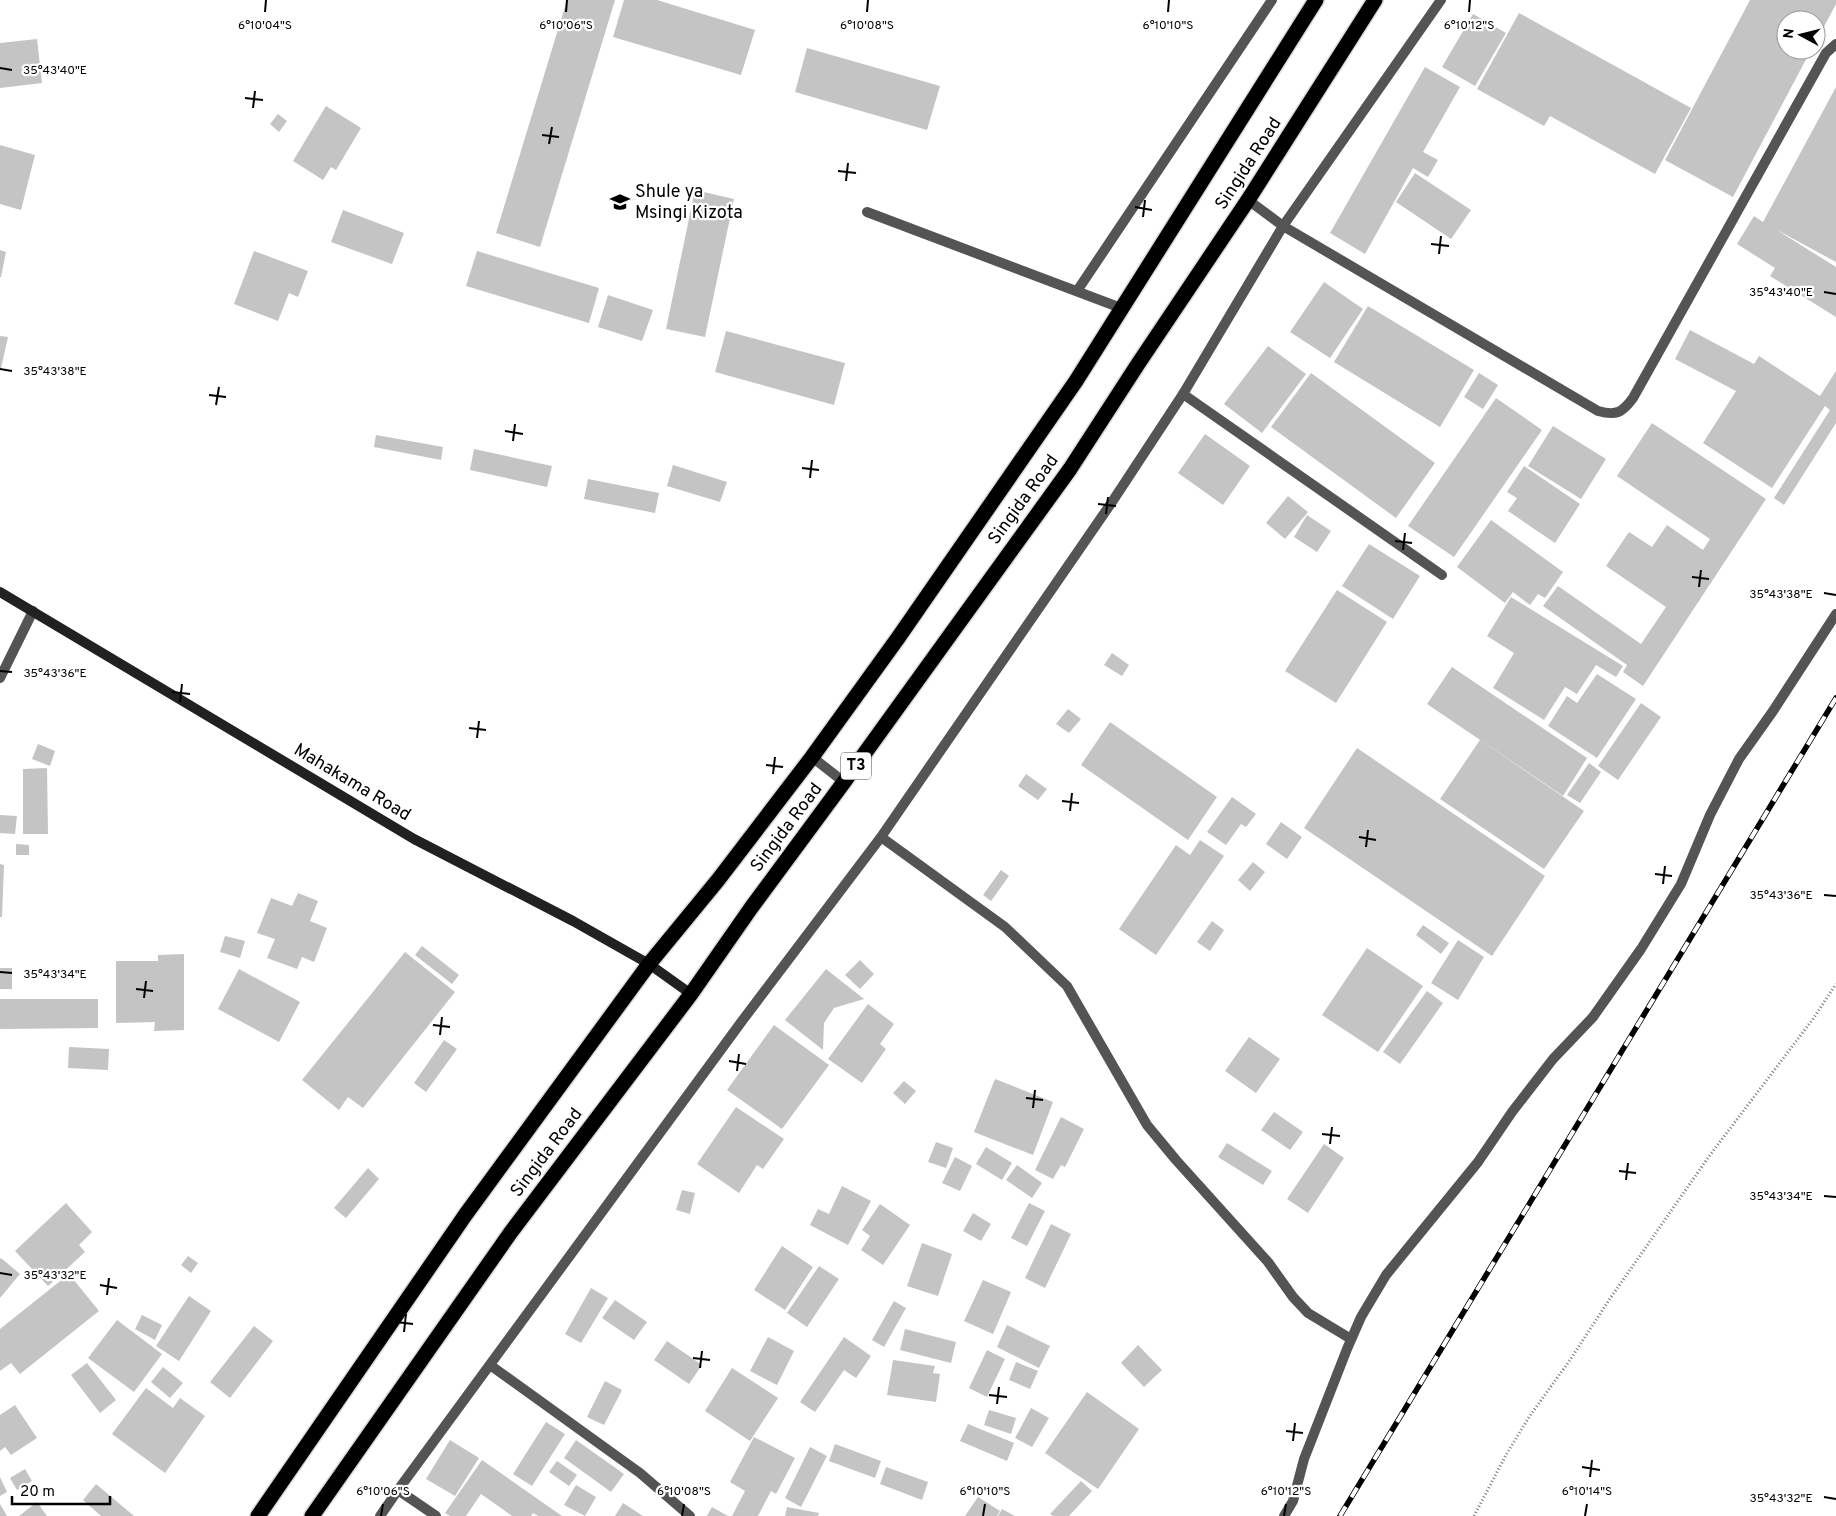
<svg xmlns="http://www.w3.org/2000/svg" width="1836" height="1516" font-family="Overpass,sans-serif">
<rect width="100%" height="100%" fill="#fff"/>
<!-- building -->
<path fill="#c4c4c4" d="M567,0H615L540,247L496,233Z
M624,0H657L755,30L741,75L613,37Z
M1750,0H1836V4L1816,42V20H1786V50H1811L1733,197L1665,160Z
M1519,13L1691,108L1655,174L1550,116L1544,126L1477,89Z
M1473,14L1506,33L1475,86L1442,67Z
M37,39L42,83L0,88V43Z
M807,48L940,86L927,130L795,92Z
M1425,67L1460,87L1423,152L1438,160L1428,177L1413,168L1365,254L1330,233Z
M1836,87V262L1775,229L1836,267V317L1770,276L1775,268L1737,244L1754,216L1763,222Z
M326,106L361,128L336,170L331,167L323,180L293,161Z
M278,114L287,121L279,132L270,124Z
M0,145L35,155L21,210L0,204Z
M1415,173L1471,210L1451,239L1396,202Z
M695,190L734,199L705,337L666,329Z
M343,210L404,233L392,264L331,242Z
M0,250L6,252L1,277H0Z
M254,251L308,271L298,297L289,293L278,321L234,304Z
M477,251L599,288L589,323L466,286Z
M1324,282L1363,309L1330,358L1290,332Z
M608,295L653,310L642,341L598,327Z
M1368,306L1474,370L1440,427L1334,362Z
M1690,330L1754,364L1759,356L1820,396L1836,371V423L1784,505L1774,498L1830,410L1825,406L1772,488L1703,443L1736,391L1675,359Z
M726,331L845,363L834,405L715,372Z
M0,336L8,337L1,368H0Z
M1268,346L1306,374L1262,433L1224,404Z
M1311,373L1435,463L1396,518L1271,427Z
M1479,373L1498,385L1483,409L1464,397Z
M1496,398L1542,430L1454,557L1408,526Z
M1652,423L1766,499L1643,686L1623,672L1627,665L1543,606L1558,586L1641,644L1666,607L1606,566L1629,532L1652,547L1667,525L1703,550L1710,539L1617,476Z
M1553,426L1606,459L1581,499L1528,466Z
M1205,434L1250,466L1223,505L1178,473Z
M376,435L443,447L441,460L374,447Z
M474,449L552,466L547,487L470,470Z
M673,465L727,482L720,502L667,486Z
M1524,466L1580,504L1555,543L1508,511L1517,498L1507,492Z
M588,479L659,493L655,513L584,499Z
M1288,496L1308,512L1285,539L1266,523Z
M1307,515L1331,531L1317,552L1294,537Z
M1491,520L1563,572L1545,598L1538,594L1530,605L1513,592L1505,603L1457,567Z
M1369,544L1420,576L1393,619L1342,586Z
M1337,590L1387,622L1336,703L1285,671Z
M1511,597L1623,666L1616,677L1596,665L1577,694L1565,687L1544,720L1493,688L1514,653L1487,636Z
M1112,653L1129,665L1122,676L1104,665Z
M1452,667L1587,758L1563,796L1427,704Z
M1597,674L1636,699L1597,758L1548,726L1567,696L1577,703Z
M1641,703L1661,717L1618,780L1598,766Z
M1068,709L1081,719L1069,733L1056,724Z
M1110,722L1217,797L1188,840L1081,765Z
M1480,740L1584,811L1544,869L1440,799Z
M38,744L55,751L50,766L32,759Z
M1357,748L1545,876L1492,956L1304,828Z
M1589,763L1601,772L1580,803L1567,795Z
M47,768L48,834H23V769Z
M1026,774L1047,789L1038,800L1018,786Z
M1232,797L1256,814L1246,827L1241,824L1226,845L1207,832Z
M0,815L17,816L15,834L0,833Z
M1281,822L1302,837L1287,859L1266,844Z
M1200,840L1224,856L1156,955L1119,929L1176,845L1190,855Z
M16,844L29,845V855H16Z
M1253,862L1265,872L1250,891L1238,880Z
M0,864L4,865L2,917H0Z
M1001,870L1009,876L991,901L983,895Z
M298,893L318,901L310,921L327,928L314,962L302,957L297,969L267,958L275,939L257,933L271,898L292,906Z
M1212,921L1224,930L1210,951L1197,942Z
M1423,925L1449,943L1441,954L1416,935Z
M225,936L245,941L240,958L220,952Z
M1458,940L1484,957L1458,1000L1431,983Z
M422,946L459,975L452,984L415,955Z
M1367,948L1423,986L1378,1052L1322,1015Z
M405,952L455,992L363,1108L348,1097L339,1110L302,1080Z
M184,954V1030L154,1031L155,1022L116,1023V961H158V955Z
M860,960L874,974L860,989L845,975Z
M0,968H12V989H0Z
M239,969L300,1002L279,1042L218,1009Z
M826,969L864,999L834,1008L824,1023L823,1050L785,1020Z
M1427,991L1443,1003L1400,1064L1383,1052Z
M0,999H98V1028L0,1029Z
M868,1004L894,1024L880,1044L886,1049L862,1083L828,1059Z
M774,1025L829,1065L782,1129L727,1090Z
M1249,1037L1280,1059L1256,1093L1225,1071Z
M444,1040L457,1049L426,1092L414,1083Z
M69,1047L109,1049L108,1070L68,1068Z
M995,1079L1053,1102L1033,1155L974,1132Z
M904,1081L916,1091L905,1104L893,1093Z
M736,1107L784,1139L763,1169L757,1165L739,1193L697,1164Z
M1274,1112L1303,1132L1290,1150L1261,1130Z
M1061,1117L1084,1129L1065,1167L1061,1165L1053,1179L1035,1170Z
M936,1142L953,1148L946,1168L928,1162Z
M1227,1143L1272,1171L1263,1185L1218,1157Z
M1324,1144L1344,1158L1308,1213L1287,1199Z
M986,1147L1012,1163L1002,1180L976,1164Z
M955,1157L972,1166L960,1191L942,1183Z
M1017,1165L1042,1183L1032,1198L1006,1180Z
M368,1168L379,1179L346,1218L334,1208Z
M842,1186L871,1201L848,1245L810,1225L818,1209L829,1214Z
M682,1190L695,1193L690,1214L676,1210Z
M66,1203L92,1232L79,1245L85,1252L48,1286L15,1251Z
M1029,1203L1045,1211L1027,1246L1011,1238Z
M880,1204L910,1225L883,1265L861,1250L870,1236L862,1230Z
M973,1213L991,1224L981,1241L963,1231Z
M1051,1224L1071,1234L1045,1288L1025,1278Z
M922,1243L952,1254L938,1296L907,1286Z
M782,1246L813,1267L785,1310L754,1290Z
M188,1256L198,1263L191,1273L181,1265Z
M1,1258L20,1274L0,1298V1259Z
M819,1266L839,1279L807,1327L787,1313Z
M69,1274L99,1311L20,1374L11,1363L0,1371V1329Z
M983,1280L1011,1292L993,1334L964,1321Z
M591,1288L608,1298L581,1343L565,1334Z
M189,1296L211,1311L179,1361L156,1346Z
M615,1300L647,1322L634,1340L602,1318Z
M894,1301L906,1308L884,1347L872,1340Z
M142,1315L162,1325L155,1340L135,1329Z
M117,1320L162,1354L134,1392L88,1358Z
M1007,1325L1050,1346L1039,1368L997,1347Z
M254,1326L273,1341L230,1398L210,1382Z
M905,1329L956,1342L951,1363L900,1350Z
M768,1337L794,1351L777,1385L750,1371Z
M844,1337L871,1356L856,1378L844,1370L815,1412L800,1402Z
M667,1341L702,1365L689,1384L654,1360Z
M1138,1345L1162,1370L1144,1387L1121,1363Z
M987,1350L1005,1359L987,1397L969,1388Z
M893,1360L935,1366L933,1373L940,1374L936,1402L887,1395Z
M1016,1362L1038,1371L1030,1389L1009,1380Z
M87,1363L116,1400L100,1413L71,1375Z
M163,1367L183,1383L170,1398L151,1382Z
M732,1368L778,1398L750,1441L705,1411Z
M605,1381L622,1390L604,1425L587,1417Z
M146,1388L173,1408L180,1398L205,1416L165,1473L112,1434Z
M1087,1392L1139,1429L1098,1489L1045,1453Z
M15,1405L37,1438L11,1455L5,1447L0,1451V1415Z
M1031,1408L1049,1418L1032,1447L1015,1438Z
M989,1410L1016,1418L1011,1434L984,1425Z
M546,1422L565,1434L532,1486L513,1474Z
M968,1424L1014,1443L1007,1461L960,1441Z
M754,1437L795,1458L776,1494L771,1491L758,1516H732L745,1491L730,1482Z
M450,1440L479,1458L455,1496L426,1479Z
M576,1440L624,1474L611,1492L564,1458Z
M835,1444L881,1461L875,1478L829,1461Z
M810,1447L827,1456L801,1507L785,1498Z
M482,1460L562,1516H538L533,1513L531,1516H512L481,1494L466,1516H450L445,1513Z
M557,1461L577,1475L569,1486L549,1472Z
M886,1467L928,1482L922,1500L880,1484Z
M25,1469L32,1481L17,1490L10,1478Z
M0,1477L7,1492L0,1496Z
M1081,1481L1092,1491L1069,1516H1053L1050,1514Z
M96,1484L134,1516H101L83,1500Z
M576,1485L596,1497L585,1516L564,1505Z
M978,1497L1000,1511L997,1516H965Z
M37,1502L47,1516H19Z
M623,1503L643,1516H615Z
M0,1504L7,1516H0Z
M712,1507L728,1516H707Z
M787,1507L819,1513L818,1516H785Z
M1002,1509L1015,1516H998Z"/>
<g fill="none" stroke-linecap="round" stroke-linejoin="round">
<defs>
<path id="highway" d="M258,1516L466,1214L649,964L718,880L812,757L898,638L1076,381L1316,0
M312,1516L511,1232L691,994L751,908L844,782L1070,469L1138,364L1248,200L1375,0"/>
</defs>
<!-- highway casing -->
<use href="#highway" stroke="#dbdbdb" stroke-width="18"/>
<!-- path -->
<path stroke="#767676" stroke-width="3" stroke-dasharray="1 2.5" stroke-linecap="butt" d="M1474,1516L1506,1455L1529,1417L1570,1360L1609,1300L1710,1155L1813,1019L1836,984"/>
<!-- lane -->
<path stroke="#545454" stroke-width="10" d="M1183,394L1442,575"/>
<!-- street -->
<path stroke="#545454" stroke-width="10" d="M1248,200L1283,226L1598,411C1616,416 1622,413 1633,398L1826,53L1836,44
M867,212L1121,308
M1077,291L1272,0
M0,678L33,611
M812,757L844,782
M881,837L1005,927L1067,986L1147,1125L1176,1160L1268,1262L1293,1297L1308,1313L1351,1339
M490,1365L640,1473L690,1516
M398,1490L436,1516
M380,1516L398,1490L742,1021L881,837L1112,502L1183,394L1283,226L1441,0
M1284,1516L1293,1501L1304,1459L1347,1349L1361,1317L1386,1275L1478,1162L1512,1112L1553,1059L1593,1017L1641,949L1681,884L1710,815L1739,759L1773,711L1836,614"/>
<!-- secondary -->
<path stroke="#212121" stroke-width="10" d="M0,592L414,839L573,921L649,964L691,994"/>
<!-- highway -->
<use href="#highway" stroke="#000" stroke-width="15"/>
<defs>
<path id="rail" d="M1340,1516L1836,698"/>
</defs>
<!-- rail casing -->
<use href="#rail" stroke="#000" stroke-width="5.5"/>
<!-- rail -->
<use href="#rail" stroke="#fff" stroke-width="4" stroke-dasharray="11" stroke-linecap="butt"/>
</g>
<!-- ticks -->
<path fill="none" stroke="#000" stroke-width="2" d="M265,12L266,0M566,12L567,0M867,12L868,0M1168,12L1169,0M1469,12L1470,0M0,68L12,70M245,98L263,100M253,108L255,91M542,135L559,137M549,144L552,127M838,171L856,173M846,181L848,163M1135,207L1152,210M1143,217L1145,200M1431,244L1449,246M1439,254L1441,236M1824,292L1836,294M0,369L12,371M209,395L226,397M216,405L219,387M505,431L523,434M513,441L515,424M802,468L819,470M810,478L812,460M1098,504L1116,506M1106,514L1108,497M1395,541L1412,543M1403,550L1405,533M1692,577L1709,579M1699,587L1701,570M1824,593L1836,595M0,671L12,672M172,692L190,694M180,702L182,684M469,728L486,730M477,738L479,721M766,765L783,767M773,774L775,757M1062,801L1079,803M1070,811L1072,793M1359,837L1376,840M1366,847L1368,830M1655,874L1672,876M1663,884L1665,866M1824,895L1836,896M0,972L12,973M136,989L153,991M144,998L146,981M433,1025L450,1027M440,1035L442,1017M729,1061L746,1064M737,1071L739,1054M1026,1098L1043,1100M1033,1108L1035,1090M1322,1134L1340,1136M1330,1144L1332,1127M1619,1171L1636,1173M1626,1180L1628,1163M1824,1196L1836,1197M0,1273L12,1275M100,1285L117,1288M107,1295L109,1278M396,1322L413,1324M404,1332L406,1314M693,1358L710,1360M700,1368L702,1351M989,1395L1007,1397M997,1404L999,1387M1286,1431L1303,1433M1293,1441L1295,1423M1582,1467L1600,1470M1590,1477L1592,1460M1824,1497L1836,1499M381,1516L383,1504M682,1516L684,1504M983,1516L985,1504M1284,1516L1286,1504M1585,1516L1587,1504"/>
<!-- icons -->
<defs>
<symbol id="school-bare" viewBox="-9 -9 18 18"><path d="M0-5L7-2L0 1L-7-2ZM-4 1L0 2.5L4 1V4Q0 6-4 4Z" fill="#000" stroke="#fff" stroke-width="2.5" paint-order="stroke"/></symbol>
</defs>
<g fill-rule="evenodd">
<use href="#school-bare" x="606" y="188" width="28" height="28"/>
</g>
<g text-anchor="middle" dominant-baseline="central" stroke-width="4.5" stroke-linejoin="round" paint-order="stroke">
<!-- shield labels -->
<rect fill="#fff" stroke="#4c4c4c" stroke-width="1" x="841" y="752.5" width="30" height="27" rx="4"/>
<g font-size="16" font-weight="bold" fill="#000">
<text x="856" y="766">T3</text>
</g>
<!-- street labels -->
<g font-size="18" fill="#000" stroke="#fff">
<text transform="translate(1249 164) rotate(-57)">Singida Road</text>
<text transform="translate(1024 500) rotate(-54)">Singida Road</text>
<text transform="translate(352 783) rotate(31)">Mahakama Road</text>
<text transform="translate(787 828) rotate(-53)">Singida Road</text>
<text transform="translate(547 1153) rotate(-53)">Singida Road</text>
</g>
<!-- poi labels -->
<g font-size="18" fill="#000" stroke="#fff" text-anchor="start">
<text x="635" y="192">Shule ya<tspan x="635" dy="21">Msingi Kizota</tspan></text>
</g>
</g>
<g font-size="12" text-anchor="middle" fill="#000" stroke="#fff" stroke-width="4.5" stroke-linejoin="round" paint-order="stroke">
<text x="265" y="29">6°10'04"S</text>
<text x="566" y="29">6°10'06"S</text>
<text x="867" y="29">6°10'08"S</text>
<text x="1168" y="29">6°10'10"S</text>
<text x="1469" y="29">6°10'12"S</text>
<text x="55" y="74">35°43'40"E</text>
<text x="1781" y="296">35°43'40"E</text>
<text x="55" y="375">35°43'38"E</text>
<text x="1781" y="598">35°43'38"E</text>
<text x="55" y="677">35°43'36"E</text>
<text x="1781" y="899">35°43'36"E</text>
<text x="55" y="978">35°43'34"E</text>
<text x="1781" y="1200">35°43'34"E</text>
<text x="55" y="1279">35°43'32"E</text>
<text x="383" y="1495">6°10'06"S</text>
<text x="684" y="1495">6°10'08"S</text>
<text x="985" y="1495">6°10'10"S</text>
<text x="1286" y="1495">6°10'12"S</text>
<text x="1587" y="1495">6°10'14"S</text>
<text x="1781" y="1502">35°43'32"E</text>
</g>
<!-- north arrow -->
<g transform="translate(1801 35) rotate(277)"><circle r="24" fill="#ffffff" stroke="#999999"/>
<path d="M0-4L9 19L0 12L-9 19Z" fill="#000000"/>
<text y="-8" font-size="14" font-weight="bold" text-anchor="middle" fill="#000000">N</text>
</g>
<!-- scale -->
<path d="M12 1496v8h98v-8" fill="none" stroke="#000000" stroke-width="2.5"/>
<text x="20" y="1496" font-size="15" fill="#000000" stroke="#ffffff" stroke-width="4" paint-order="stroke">20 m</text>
</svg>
